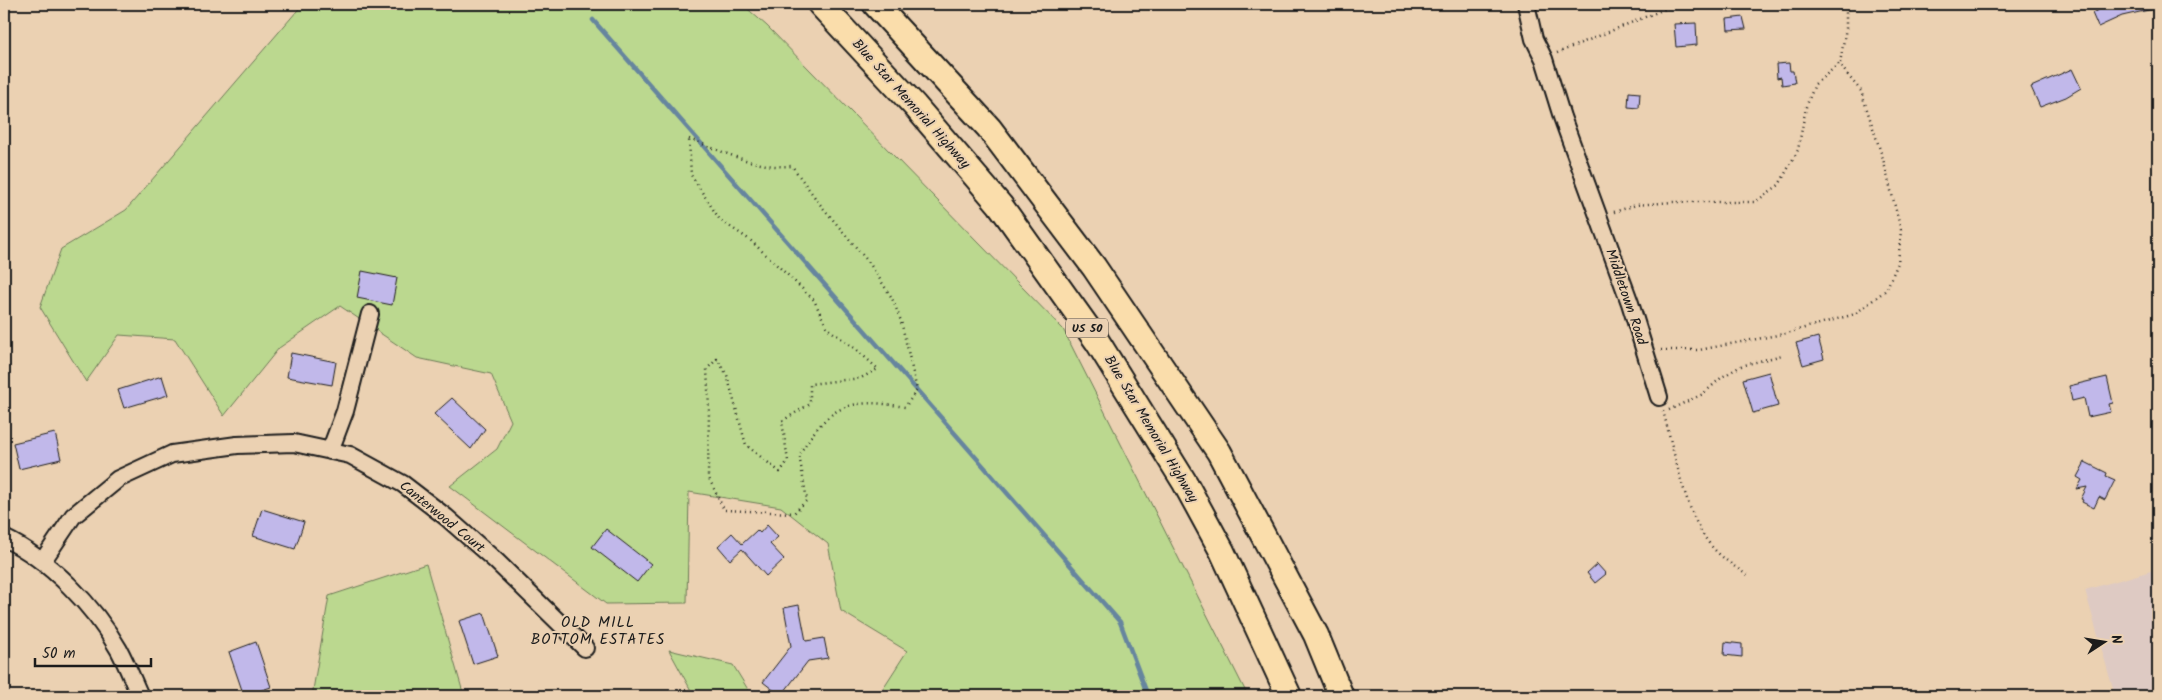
<svg xmlns="http://www.w3.org/2000/svg" width="2162" height="700" font-family="Kalam,sans-serif">
<rect width="100%" height="100%" fill="#ebd1b2"/>
<filter id="ink" filterUnits="userSpaceOnUse"><feTurbulence type="fractalNoise" baseFrequency=".02" numOctaves="2"/><feDisplacementMap in="SourceGraphic" scale="10" xChannelSelector="R" yChannelSelector="G"/><feConvolveMatrix kernelMatrix="1 2 1 2 8 2 1 2 1" color-interpolation-filters="sRGB"/></filter>
<g filter="url(#ink)">
<!-- built -->
<path fill="#decac3" d="M2158,569V696H2115L2085,590Z"/>
<!-- green -->
<path fill="#bbd88f" stroke="#6c7a56" d="M303,4H742L767,26L1063,329L1248,696H878L907,651L841,611L828,544L781,507L689,492L687,603L606,604L450,486L497,449L511,421L491,374L417,358L340,306L279,348L224,416L175,339L119,335L86,382L40,307L61,249L126,210Z
M426,564L464,696H312L329,596Z
M669,650L733,665L752,696H694Z"/>
<g fill="none" stroke-linecap="round" stroke-linejoin="round">
<!-- stream -->
<path stroke="#66859e" stroke-width="4.5" d="M593,20L1120,622L1148,696"/>
</g>
<!-- building -->
<path fill="#c1b8ea" stroke="#1c1c1c" d="M2098,4H2152L2153,9L2122,16L2098,27L2092,13L2100,9Z
M1743,17L1746,29L1728,30L1727,19Z
M1696,23L1697,45L1676,47L1674,24Z
M1789,63L1790,71H1793L1795,83L1782,85L1781,77L1777,78L1776,64Z
M2072,69L2081,88L2066,97L2040,107L2031,87Z
M1629,92L1640,93L1639,108L1628,107Z
M362,271L397,278L392,305L357,298Z
M1818,337L1824,359L1803,365L1796,343Z
M291,353L336,362L332,385L287,377Z
M1769,372L1778,406L1753,413L1743,379Z
M162,376L168,395L124,408L118,390Z
M2107,377L2113,403L2109,404L2111,412L2088,417L2084,398L2072,401L2069,386Z
M452,398L485,429L471,449L434,414Z
M55,433L61,459L19,469L13,443Z
M2085,462L2107,473L2106,476L2115,480L2105,500L2099,497L2094,508L2082,502L2083,500L2081,499L2087,487L2077,489L2082,480L2077,477Z
M262,509L304,522L295,549L253,536Z
M767,525L778,537L770,544L784,559L766,576L742,549L730,560L718,546L732,533L742,544L757,530L760,533Z
M606,529L651,564L637,582L592,547Z
M1597,564L1606,574L1595,583L1587,573Z
M799,605L806,641L824,638L828,658L808,661L781,696L763,682L791,646L784,608Z
M484,613L498,656L473,664L459,621Z
M256,642L271,687L244,696L229,652Z
M1725,642L1742,644V657L1724,655Z"/>
<g fill="none" stroke-linecap="round" stroke-linejoin="round">
<defs>
<path id="minor" d="M1526,4L1534,39L1544,59L1562,117L1630,303L1659,397
M330,451L345,411L370,314
M4,538C50,560 94,606 119,650C127,665 133,681 140,696
M42,562L73,516L118,479L172,454L237,445L294,443L350,455L403,484L446,517L496,561L585,648"/>
<path id="highway" d="M820,4L915,106L1000,205L1097,341L1185,483L1222,551L1289,696
M875,4L989,128L1094,267L1219,452L1316,635L1341,696"/>
</defs>
<!-- minor casing -->
<use href="#minor" stroke="#1c1c1c" stroke-width="20"/>
<!-- highway casing -->
<use href="#highway" stroke="#1c1c1c" stroke-width="28"/>
<!-- path -->
<path stroke="#1c1c1c" stroke-width="2.5" stroke-dasharray="1 4" stroke-linecap="butt" d="M1557,53L1677,4
M689,139C723,151 755,169 792,166L819,203L870,264L892,298L901,321L917,390L905,407C848,397 829,405 799,455L807,500L794,513L724,510L708,476L709,409L707,369L717,359L727,375L746,445L780,472L788,461L782,421L810,404V384L861,378L878,369L857,350L827,328L814,300L792,279L750,240L720,220L691,175Z
M1614,212L1636,205L1673,202H1755L1779,185L1798,150L1806,107L1815,84L1840,63
M1661,350H1699L1783,334L1855,314L1886,290L1898,263L1901,230L1883,159L1861,91L1846,73L1840,63L1846,28V4
M1669,410L1703,394L1722,377L1741,366L1782,355
M1663,411C1673,447 1685,510 1706,539C1717,555 1732,565 1747,575"/>
<!-- minor -->
<use href="#minor" stroke="#ebd1b2" stroke-width="16"/>
<!-- highway -->
<use href="#highway" stroke="#faddab" stroke-width="24"/>
</g>
</g>
<g text-anchor="middle" dominant-baseline="central" stroke-width="4" stroke-linejoin="round" paint-order="stroke">
<!-- shield labels -->
<rect fill="#ebd1b2" stroke="#5a5249" stroke-width="1" x="1066" y="318.5" width="42" height="19" rx="4"/>
<g font-size="12" font-weight="bold" fill="#1c1c1c">
<text x="1087" y="328">US 50</text>
</g>
<!-- street labels -->
<g font-size="14" fill="#1c1c1c" stroke="#ebd1b2">
<text transform="translate(911 104) rotate(48)">Blue Star Memorial Highway</text>
<text transform="translate(1626 297) rotate(71)">Middletown Road</text>
<text transform="translate(1151 429) rotate(59)">Blue Star Memorial Highway</text>
<text transform="translate(442 517) rotate(39)">Canterwood Court</text>
</g>
<!-- neighbourhood labels -->
<g font-size="15" letter-spacing="1" fill="#1c1c1c" stroke="#ebd1b2">
<text x="598" y="623">OLD MILL<tspan x="598" dy="17">BOTTOM ESTATES</tspan></text>
</g>
</g>
<!-- margin -->
<rect width="2162" height="700" fill="none" stroke="#ebd1b2" stroke-width="20"/>
<rect x="10" y="10" width="2142" height="680" fill="none" stroke="#1c1c1c" stroke-width="2" filter="url(#ink)"/>
<!-- north arrow -->
<g transform="translate(2104 642) rotate(78)" stroke="#ebd1b2" stroke-width="4" paint-order="stroke">
<path d="M0-4L9 19L0 12L-9 19Z" fill="#1c1c1c"/>
<text y="-8" font-size="14" font-weight="bold" text-anchor="middle" fill="#1c1c1c">N</text>
</g>
<!-- scale -->
<path d="M35 658v8h116v-8" fill="none" stroke="#1c1c1c" stroke-width="2.5"/>
<text x="42" y="658" font-size="15" fill="#1c1c1c" stroke="#ebd1b2" stroke-width="4" paint-order="stroke">50 m</text>
</svg>
